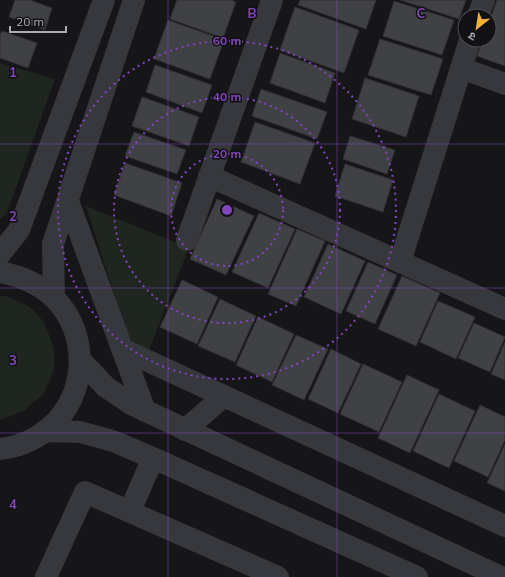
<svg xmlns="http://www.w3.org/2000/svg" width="505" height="577" font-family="Mulish,'Noto Sans Devanagari',sans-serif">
<rect width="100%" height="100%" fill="#161618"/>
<!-- green -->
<path fill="#1e261f" d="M0,63L55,79L7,213L0,220Z
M86,206L189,248L149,350L129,341Z
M0,296H6L30,307L44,322L54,348V368L50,381L43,394L24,411L2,419H0Z"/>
<!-- building -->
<path fill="#404145" stroke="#303034" d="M15,0H30L52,8L45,30L9,17Z
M177,0H231L236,2L223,38L170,19Z
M300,0H376L366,29L298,5Z
M400,0H466L459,19Z
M497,0H505V66L477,56L483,40H489V23Z
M394,1L454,20L442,55L383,36Z
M295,7L359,30L344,73L280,50Z
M168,20L224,40L210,79L154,59Z
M2,31L37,43L28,68L0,58V35Z
M380,39L443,59L431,95L368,75Z
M280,53L335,73L325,103L270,83Z
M155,65L212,85L202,113L146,92Z
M365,78L419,96L406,137L352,119Z
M261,89L327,112L317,139L252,116Z
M142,97L199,117L189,146L132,126Z
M255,122L315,143L300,184L241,162Z
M134,132L186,150L177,174L125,156Z
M350,136L395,150L387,174L343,159Z
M125,163L182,183L171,216L114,195Z
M345,164L393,180L383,212L335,196Z
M217,199L254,216L226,275L190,259Z
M259,213L295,229L268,288L232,272Z
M297,229L325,241L296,306L268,294Z
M328,244L365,261L341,314L304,297Z
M368,262L397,275L375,324L346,311Z
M402,276L440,293L416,346L378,329Z
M182,280L218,297L197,344L160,327Z
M220,299L256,316L235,362L198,346Z
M438,301L475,317L456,359L420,342Z
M258,317L294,334L272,382L236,365Z
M474,323L505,337L490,372L458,358Z
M296,335L328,349L304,400L272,385Z
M505,342V380L491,374Z
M331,349L361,364L338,413L308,399Z
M363,364L402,382L379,432L340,414Z
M407,375L439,390L410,453L378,438Z
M439,394L475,411L449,468L413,451Z
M480,405L505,417V440L488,477L454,461Z
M505,444V491L487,483Z"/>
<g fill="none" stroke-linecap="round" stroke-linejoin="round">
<!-- minor -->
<path stroke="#37383d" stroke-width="22" d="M478,16L484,0
M461,68L505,84
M209,176L505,309
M68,201L145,411
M187,240L272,0
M0,254L19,230L104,0
M400,262L470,40
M0,272C20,276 39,283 54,298C90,333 88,396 49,428C35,440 19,447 0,449
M54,297L53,244L134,0
M122,349L505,526
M80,360L106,387L131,404L501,577
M185,430L224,396
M46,431L80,432L113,441L153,458L417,577
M130,511L153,458
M46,577L85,492L278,577"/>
</g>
<!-- grid -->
<path fill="none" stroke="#8446be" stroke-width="1" stroke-opacity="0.55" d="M168,0V577M337,0V577M0,144H505M0,288H505M0,433H505"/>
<!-- distance rings -->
<g fill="none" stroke="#8446be" stroke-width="2" stroke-dasharray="2 4">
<circle cx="227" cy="210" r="56"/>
<circle cx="227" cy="210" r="113"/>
<circle cx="227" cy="210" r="169"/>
</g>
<g font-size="13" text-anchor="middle" font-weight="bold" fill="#8446be" stroke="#111113" stroke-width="3" stroke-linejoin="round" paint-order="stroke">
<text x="252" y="18">B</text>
<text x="421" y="18">C</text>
<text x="13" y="77">1</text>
<text x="13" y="221">2</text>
<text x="13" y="365">3</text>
<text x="13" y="509">4</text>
</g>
<circle cx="227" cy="210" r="6" fill="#8446be" stroke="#111113" stroke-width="2"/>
<g font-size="12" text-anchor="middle" font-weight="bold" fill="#8446be" stroke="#111113" stroke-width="3" stroke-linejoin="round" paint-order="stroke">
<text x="227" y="45">60 m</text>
<text x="227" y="101">40 m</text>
<text x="227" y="158">20 m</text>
</g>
<!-- north arrow -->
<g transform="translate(477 28) rotate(210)"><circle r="19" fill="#111113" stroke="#4d4f55"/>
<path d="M0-3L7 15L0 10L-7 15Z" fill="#f2b134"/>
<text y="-6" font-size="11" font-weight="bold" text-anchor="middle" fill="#a8adb8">उ</text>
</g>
<!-- scale -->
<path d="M10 26v6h56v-6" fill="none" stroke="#a8adb8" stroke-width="2"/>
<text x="16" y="26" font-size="12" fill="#a8adb8" stroke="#111113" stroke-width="3" paint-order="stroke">20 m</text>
</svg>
